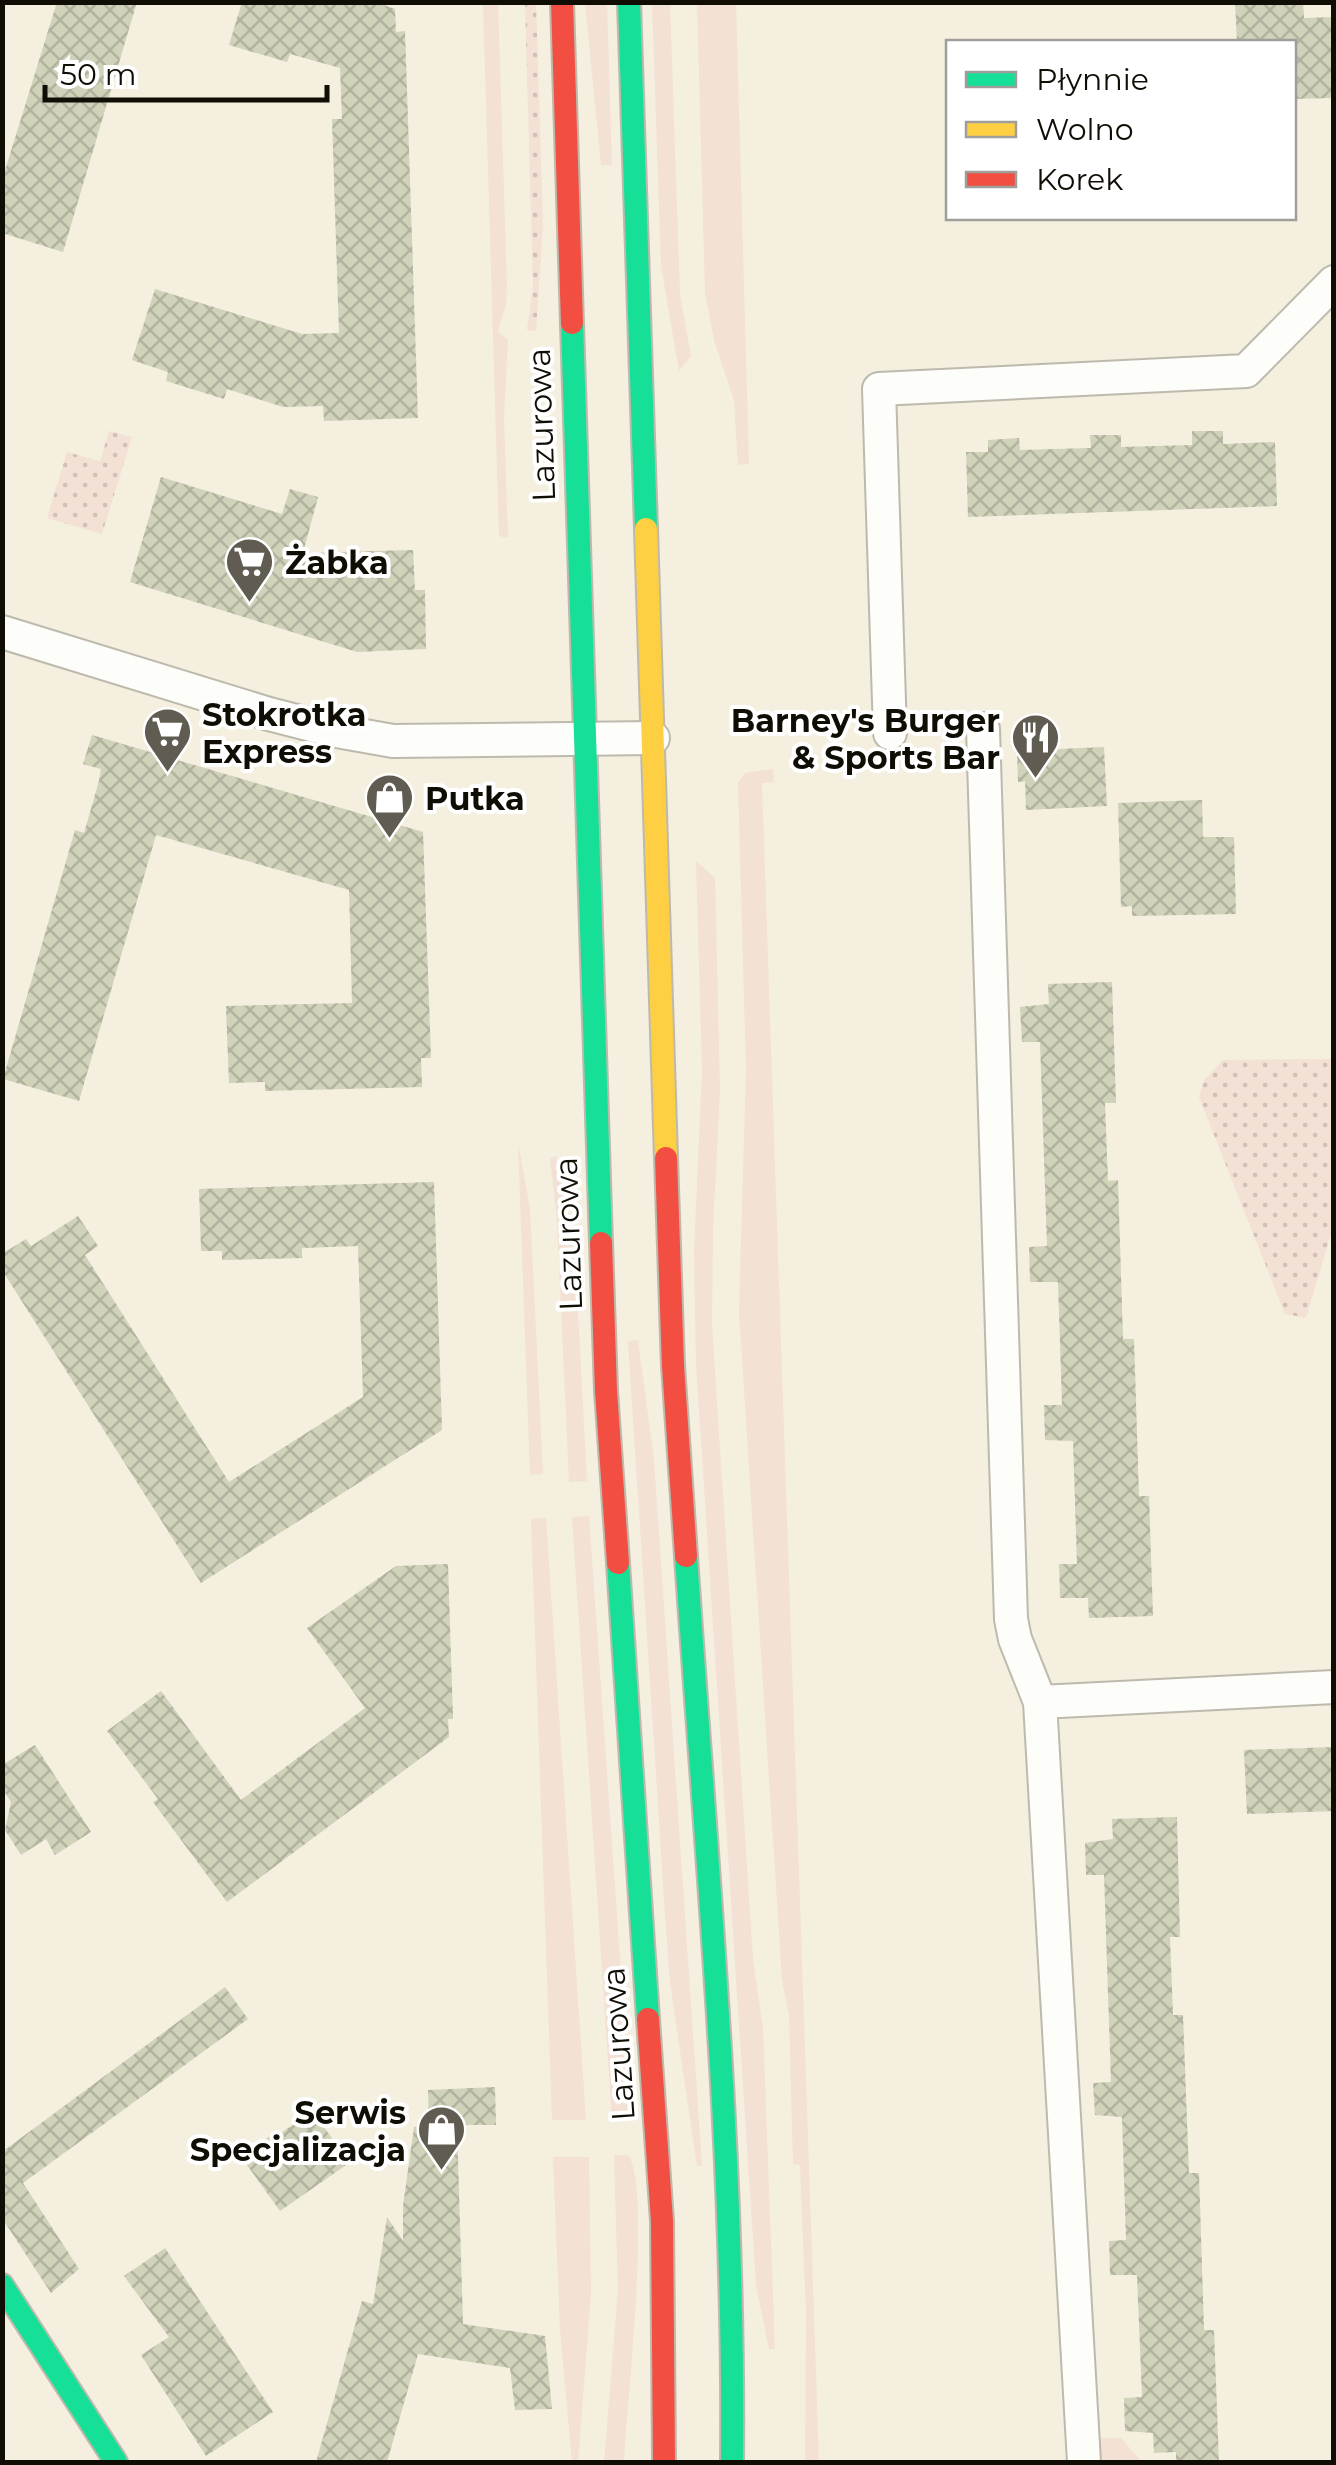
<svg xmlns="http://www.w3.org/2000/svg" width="1336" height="2465" font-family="Montserrat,sans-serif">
<defs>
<pattern id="park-dots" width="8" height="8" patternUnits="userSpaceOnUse" patternTransform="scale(2.5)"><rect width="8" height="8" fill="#f4e1d5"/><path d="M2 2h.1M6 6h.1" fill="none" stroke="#d0c0b5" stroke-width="1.8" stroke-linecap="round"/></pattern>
<pattern id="building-cross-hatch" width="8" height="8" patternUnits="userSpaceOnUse" patternTransform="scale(2.5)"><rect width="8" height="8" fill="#d0d2ba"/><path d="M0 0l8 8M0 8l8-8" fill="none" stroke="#b2b39e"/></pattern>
</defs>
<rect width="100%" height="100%" fill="#f4efdf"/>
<!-- grass -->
<path fill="#f4e1d5" d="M483,3H498L507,286L506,305L498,331L508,340L504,417L508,538L499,536Z
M585,3H607L612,165H601Z
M652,3H670L680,295L691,356L679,371L661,266Z
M697,3H736L749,464L738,465L734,400L714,340L705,292Z
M773,769L774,782L762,783L819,2462H805L806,2314L800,2165L793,2164L789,2015L782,1980L739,1312L746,1069L738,783L745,773Z
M696,861L715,878L720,1091L713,1229L712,1325L753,1959L763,2028L775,2349H769L756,2285L696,1364L694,1253L702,1070Z
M518,1143L530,1208L543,1474L530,1475Z
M556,1156L574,1236L587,1481L569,1482L557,1220L550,1159Z
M638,1340L654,1460L702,2166H697L670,1983L665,1915L628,1341Z
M589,1516L631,2115L628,2120L612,2121L572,1517Z
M546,1518L586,2120H552L531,1519Z
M614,2155H628C652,2187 626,2410 624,2462H604L618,2291Z
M553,2157H589L591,2294L578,2462H572L560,2330Z
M1092,2438H1121L1142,2462H1094Z"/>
<!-- park -->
<path fill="url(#park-dots)" d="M525,3H536L543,223L536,331L527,330L533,285Z
M109,431L132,437L102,534L47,518L67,452L100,461Z
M1333,1059V1227L1306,1318L1285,1314L1199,1097L1204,1080L1223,1060Z"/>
<!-- building -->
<path fill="url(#building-cross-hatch)" d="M57,2H137L63,252L2,233V180Z
M242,2H375L395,9L396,32L405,31L418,418L324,421L323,406L283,407L227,389L224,399L166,381L168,372L132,360L155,289L302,334L339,333L332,119H342L340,68L290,54L287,62L229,45Z
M1235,2H1303L1304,18L1334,17V98L1294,99V42H1237Z
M1192,431H1223V444L1275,442L1277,506L968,517L966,452H988V440L1019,438L1020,450L1091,448L1090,435H1121V447L1192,445Z
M161,477L282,514L290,489L318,497L303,553L413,550L415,590H425L426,649L357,652L130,582Z
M92,735L423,832L431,1058H421L422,1087L265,1091V1082L229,1083L226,1006L352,1003L349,890L156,835L79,1101L3,1079L75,830L84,833L99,781L101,769L83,764Z
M1104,747L1107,806L1026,810L1025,781L1018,782L1017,751Z
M1202,800L1203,837H1234L1236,914L1132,916V906L1121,907L1118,803Z
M1112,982L1116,1103H1105L1108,1181L1118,1180L1123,1339H1134L1139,1496H1149L1153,1616L1089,1618L1088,1598H1060L1059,1564H1077L1073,1441L1045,1440L1044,1405H1062L1058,1282H1030L1029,1247L1047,1246L1040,1042H1022L1020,1007L1049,1004L1048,984Z
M434,1182L442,1430L201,1583L2,1270V1254L26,1239L31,1246L78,1216L98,1246L85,1255L229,1482L363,1397L358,1246L302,1248V1258L222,1260V1251H201L199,1189Z
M448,1564L453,1719H448L449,1737L227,1902L153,1802L158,1799L107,1731L161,1691L241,1800L365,1708L307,1628L396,1566Z
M35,1745L91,1832L55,1855L46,1839L21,1855L5,1830L11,1802L2,1788V1765Z
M1334,1747V1811L1247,1814L1244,1750Z
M1177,1817L1180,1937H1170L1173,2015H1183L1189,2173H1199L1204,2330H1214L1219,2462H1176V2452L1154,2453L1153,2433L1125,2431L1124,2398L1142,2397L1137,2275H1110L1109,2241L1126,2240L1122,2117L1095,2115L1093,2083L1111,2082L1104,1875H1086L1085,1843L1113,1839L1112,1819Z
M225,1987L248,2019L23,2183L79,2269L51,2293L2,2218V2152Z
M495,2087L496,2125H429L428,2090Z
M313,2111L349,2163L280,2211L242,2158L276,2131L278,2135Z
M457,2125L463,2324L545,2336L552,2409L515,2410L510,2368L418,2354L387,2462H316L362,2301L373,2304L387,2217L403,2241V2206L414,2127Z
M165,2248L273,2412L206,2456L141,2355L169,2337L124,2276Z"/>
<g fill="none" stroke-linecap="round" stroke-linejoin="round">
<defs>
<path id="street" d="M2,632L269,714L331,730L393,741L653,738
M983,729L1011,1619L1015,1639L1040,1702L1084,2462
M890,733L879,389L1246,371L1334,282
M1040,1702L1334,1687"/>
<path id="fast" d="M629,2L646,529
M572,323L601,1243
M686,1556C706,1857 735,2160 732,2462
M618,1563L648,2019
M2,2285L116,2462"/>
<path id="slow" d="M646,529L666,1158"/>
<path id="jam" d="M562,2L572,323
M666,1158L673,1366L686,1556
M601,1243L606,1391L618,1563
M648,2019L662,2221L664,2462"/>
</defs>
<!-- street casing -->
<use href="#street" stroke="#bdbaad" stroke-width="36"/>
<!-- fast casing -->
<use href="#fast" stroke="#bdbaad" stroke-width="26"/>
<!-- slow casing -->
<use href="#slow" stroke="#bdbaad" stroke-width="26"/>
<!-- jam casing -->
<use href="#jam" stroke="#bdbaad" stroke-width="26"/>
<!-- street -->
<use href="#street" stroke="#fdfdfa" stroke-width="32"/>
<!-- fast -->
<use href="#fast" stroke="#16e098" stroke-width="22"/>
<!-- slow -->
<use href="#slow" stroke="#ffcf43" stroke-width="22"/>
<!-- jam -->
<use href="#jam" stroke="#f24e42" stroke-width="22"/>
</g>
<!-- icons -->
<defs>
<symbol id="supermarket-pin" viewBox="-11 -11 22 30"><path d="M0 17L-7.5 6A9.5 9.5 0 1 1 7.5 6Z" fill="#605c51" stroke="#fff"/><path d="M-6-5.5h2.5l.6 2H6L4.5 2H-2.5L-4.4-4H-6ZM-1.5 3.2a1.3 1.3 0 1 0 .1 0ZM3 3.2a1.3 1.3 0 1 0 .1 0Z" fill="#fff"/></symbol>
<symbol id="restaurant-pin" viewBox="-11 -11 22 30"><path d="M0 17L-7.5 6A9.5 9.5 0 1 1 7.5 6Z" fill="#605c51" stroke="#fff"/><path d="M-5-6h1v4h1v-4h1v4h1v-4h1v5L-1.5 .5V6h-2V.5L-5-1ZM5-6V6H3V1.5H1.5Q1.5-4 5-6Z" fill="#fff"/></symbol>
<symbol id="shop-pin" viewBox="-11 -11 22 30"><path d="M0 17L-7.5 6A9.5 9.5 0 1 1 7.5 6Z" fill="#605c51" stroke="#fff"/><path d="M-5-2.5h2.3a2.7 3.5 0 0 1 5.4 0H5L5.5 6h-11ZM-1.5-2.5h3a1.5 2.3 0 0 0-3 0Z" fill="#fff"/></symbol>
</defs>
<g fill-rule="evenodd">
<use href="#supermarket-pin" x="222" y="534" width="55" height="75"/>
<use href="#supermarket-pin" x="140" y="704" width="55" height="75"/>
<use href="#restaurant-pin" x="1008" y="710" width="55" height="75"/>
<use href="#shop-pin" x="362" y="770" width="55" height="75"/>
<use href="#shop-pin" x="414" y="2102" width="55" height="75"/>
</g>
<g text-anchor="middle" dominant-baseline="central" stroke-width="8" stroke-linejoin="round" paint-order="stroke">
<!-- street labels -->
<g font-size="32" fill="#100d04" stroke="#fff">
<text transform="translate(541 425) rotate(-92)">Lazurowa</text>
<text transform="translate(568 1234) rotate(-92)">Lazurowa</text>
<text transform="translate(618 2044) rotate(-94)">Lazurowa</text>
</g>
<!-- poi labels -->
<g font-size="32" font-weight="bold" fill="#100d04" stroke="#fff" text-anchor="start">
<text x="285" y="562">Żabka</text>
<text x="202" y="714">Stokrotka<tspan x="202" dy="37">Express</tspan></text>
<text x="1000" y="720" text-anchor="end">Barney's Burger<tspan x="1000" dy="37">&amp; Sports Bar</tspan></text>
<text x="425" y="798">Putka</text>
<text x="406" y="2112" text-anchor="end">Serwis<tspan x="406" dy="37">Specjalizacja</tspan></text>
</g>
</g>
<!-- border -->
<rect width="1336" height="2465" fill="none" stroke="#100d04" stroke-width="10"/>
<!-- legend -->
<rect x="946" y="40" width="350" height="180" fill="#ffffff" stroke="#9f9e9b" stroke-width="2.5"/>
<rect x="966" y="72" width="50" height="15" fill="#16e098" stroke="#9f9e9b" stroke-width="2.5"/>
<text x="1036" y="90" font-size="30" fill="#100d04">Płynnie</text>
<rect x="966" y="122" width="50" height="15" fill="#ffcf43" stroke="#9f9e9b" stroke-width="2.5"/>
<text x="1036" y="140" font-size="30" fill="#100d04">Wolno</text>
<rect x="966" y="172" width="50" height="15" fill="#f24e42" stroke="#9f9e9b" stroke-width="2.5"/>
<text x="1036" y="190" font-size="30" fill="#100d04">Korek</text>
<!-- scale -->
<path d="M45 85v15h282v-15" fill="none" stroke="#100d04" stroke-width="5"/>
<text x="60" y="85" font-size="30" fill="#100d04" stroke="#ffffff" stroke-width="8" paint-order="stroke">50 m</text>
</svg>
